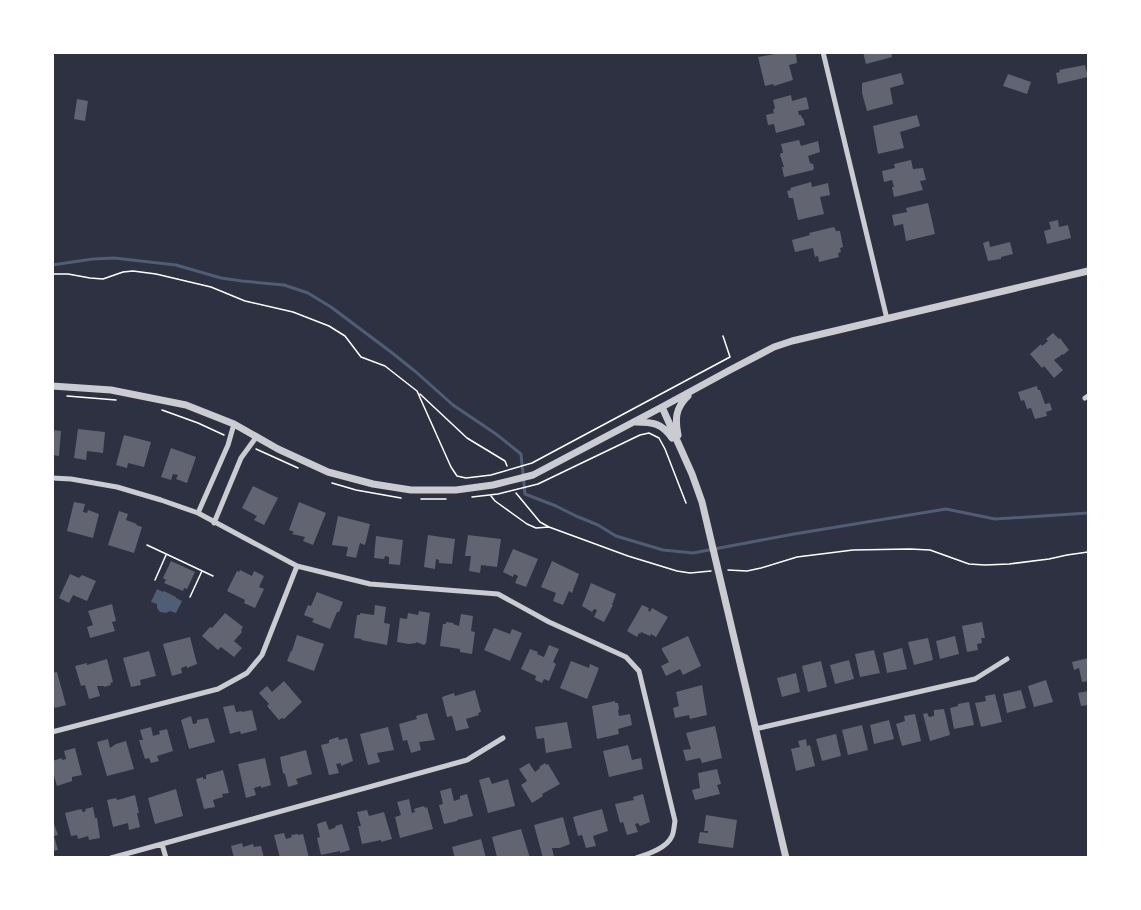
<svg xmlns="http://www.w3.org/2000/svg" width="1141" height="910" font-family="Barlow,sans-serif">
<rect width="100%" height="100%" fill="#2d3142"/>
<!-- water -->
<path fill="#4f5d75" d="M157,589L163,592L164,591L176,597V598L182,601L176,613L170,611L166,613L160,612L157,608V604L151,602Z"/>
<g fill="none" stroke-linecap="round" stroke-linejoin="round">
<!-- stream -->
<path stroke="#4f5d75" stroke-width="3" d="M52,265L93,259L114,258L176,265L221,278L242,281L284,285L308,293L331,307L391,352L416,372L453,405L496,434L521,454L525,494L556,506L576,516L598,525L616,536L663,550L693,553L794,534L946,509L995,519L1088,513"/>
</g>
<!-- building -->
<path fill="#626471" d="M786,52H794L795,54H796L797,63L789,65L793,80L774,86L773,84L765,86L758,57Z
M863,52H891L892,57L866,64Z
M1085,65L1088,77L1058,84L1056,73L1060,72L1059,70Z
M901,73L904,84L890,88L893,104L867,111L862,93V83Z
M1008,74L1031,82L1027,94L1003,86Z
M791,95L792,101L806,97L807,99L809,109L798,111L799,115H801L802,118H803L805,125L776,133L774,124L768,125L766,115L774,113L773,110L775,108L773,100Z
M77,99L88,101L85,121L74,119Z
M917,115L920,126L900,132L904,148L878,154L873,126Z
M799,140L801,146L818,141L820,152L808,156L810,163L813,164L814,168L813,170L784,177L782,167H784L780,155L781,153H783L781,144Z
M911,160L913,169L923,168L926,180L920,181L923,190L894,197L892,187H894L892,180L884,182L882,171L895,168L894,164Z
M811,182L812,187L828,183L830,195L820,197L824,214L798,220L793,198H789L787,191L791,190L790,188Z
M928,203L935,234L906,241L903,224L894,226L892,215L907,212L906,208Z
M1058,220L1059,227L1068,225L1071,238L1047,244L1044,231L1051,229L1049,222Z
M834,227L836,231H840L843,247L840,248L841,252L838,253L839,257L819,262L818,256L815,257L813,248L795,252L792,240L810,235L809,233Z
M989,241L990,247L1010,242L1013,254L1001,257V259L988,261L983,243Z
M1053,333L1059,339L1060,338L1069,350L1063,355V354L1054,360L1063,370L1054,378L1044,366L1042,368L1030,354L1041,344L1042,346L1048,341L1046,339Z
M1037,386L1038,390H1040L1045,404L1050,403L1052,410L1046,412L1047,416L1035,419L1031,408L1027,409L1024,400L1021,401L1018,392Z
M78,429L105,432L103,453L87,451L86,460L74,458Z
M52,430L61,431L59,456L52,455Z
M124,435L151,442L144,467L128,463L127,468L116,465Z
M171,448L196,457L187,483L176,479L178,475L173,474L171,480L161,477Z
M253,486L278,498L264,525L254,520L257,516L242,508Z
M74,502L85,504L83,512L87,513L88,510L99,514L93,538L67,531Z
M299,502L326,513L313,545L303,541L305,537L292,534L294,532L289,530Z
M119,511L128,514L126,520L137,524L136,525L142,527L134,553L108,545Z
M338,516L370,524L365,545L360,543L356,558L346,556L348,547L332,545Z
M428,535L455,539L452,564L439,563V560L436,559L435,569L424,567Z
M468,535L501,539L497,567L481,565L480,573L469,571L471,556H465Z
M376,536L403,540L400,565L389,564V557L385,556L384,559L374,558Z
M513,549L538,559L526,587L515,583L518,576L514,574L513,577L503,572Z
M171,561L195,572L187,589L184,588L183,591L164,583L166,580L163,578Z
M552,561L579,574L572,593L569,591L563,605L553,601L556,593L541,587Z
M240,570L252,576L254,571L264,576L259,587L264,589L255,608L244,603L245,600L227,591L237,571L239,572Z
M70,574L79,578L82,575L96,581L87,601L73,595L69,603L59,598Z
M591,583L616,594L612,605H613L604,622L594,617L597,610L594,609L592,612L582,606Z
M317,592L343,602L339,612H337L330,629L312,622L314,619L304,615L308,605L311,606Z
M112,604L116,621L112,622L115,631L90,638L87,627L93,625L88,611Z
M375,605L386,607L384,623L390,624L387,645L361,640L362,639L354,638L357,615H360V613L374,615Z
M642,605L649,608L648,610L650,612L652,608L668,617L656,637L651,634L650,636L641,632L640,634L639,633L637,637L627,631Z
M419,611L430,613L426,643L424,645L416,642V643L409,644L397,642L400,618L407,619L408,613L418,615Z
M225,613L243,627L241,630L242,632L234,641L242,648L234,657L221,647L218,650L202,636L210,627L212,628Z
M461,614L473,616L471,631L475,632L472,654L460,652V649L440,646L443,624H446V622L454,623L453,624L459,626Z
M982,622L985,638H981L982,643L977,644L978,650L967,652L962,626Z
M494,628L510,634L512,629L522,633L510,661L484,650Z
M297,635L324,644L314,671L287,661L291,651H292Z
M688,636L701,666L683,675L680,669L666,676L661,666L669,662L662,650V648Z
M955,636L959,654L940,659L936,641Z
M190,637L197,664L187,668V666L181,668L182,673L172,676L163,644Z
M928,638L933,660L914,665L908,642Z
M549,645L559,649L553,662L556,664L549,681L544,679L542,683L535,680L536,676L521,669L530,649L538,652L537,654L544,657Z
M902,648L907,669L887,673L883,653Z
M874,650L880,673L860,677L855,654Z
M149,651L156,676L140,680L141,685L131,687L123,658Z
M1088,658V681L1082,682L1079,668L1074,670L1072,662Z
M107,659L113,682L110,683L111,685L104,687V686H97L100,696L89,699L85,685L81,686L75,666L87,663V665Z
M849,660L854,679L835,684L830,665Z
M571,661L589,668L590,664L599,668L587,699L560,688Z
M821,661L827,687L808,692L802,666Z
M57,672L66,705L55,708L52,702V673Z
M796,673L800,692L782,697L777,678Z
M1046,680L1053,702L1034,707L1028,686Z
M284,681L302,702L284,719L282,718L279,720L267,706L269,704L259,693L267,686L272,692Z
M702,685L707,715L690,719L689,715L675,718L673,708L679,706L676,692Z
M475,690L481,712L478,713L479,715L466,719L469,728L456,731L452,716L447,717L442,697L454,693L455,696Z
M1021,690L1026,708L1007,713L1003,694Z
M1088,691V705L1081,706L1078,693Z
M995,694L1002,722L981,727L975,703L986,701L985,696Z
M615,701V703H618L619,709L618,710L619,716L630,714L632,725L618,729L619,734L597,739L592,706Z
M969,702L974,725L954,729L950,708L958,706V704Z
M234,705L236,712L242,711V712L252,710L257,730L241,734L240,731L230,734L223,707Z
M944,709L950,735L930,741L923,714L927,713L929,717L934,716V710Z
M427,713L435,740L419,742L421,750L411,753L407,740L403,741L399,724L417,719L416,716Z
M915,714L921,741L902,746L896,724L905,721L904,716Z
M191,716L193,724L197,723V720L208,718L215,742L189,749L181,720Z
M889,720L894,739L874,744L870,725Z
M567,722L572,748L546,753L544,738L537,739L535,727Z
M862,725L868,750L848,755L842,730Z
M715,726L722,758L702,763L700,758L686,761L683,750L691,749L686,733Z
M151,727L153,736L160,734L159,731L167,729L173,751L157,756L159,761L151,763L149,758L145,759L139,740H143L140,730Z
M388,727L394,750L377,753L380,762L368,765L360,734Z
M836,734L841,756L822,761L816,739Z
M338,737L339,740L347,738L353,761L341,766V763L336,764L339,773L329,775L321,745L329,743V740Z
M108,739L110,748L116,744L126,741L134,769L107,776L97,742Z
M806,739L807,746L810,745L815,766L796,771L791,749L800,747L798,741Z
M628,745L632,760L641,758L643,769L609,777L603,751Z
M75,748L82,775L72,777V781L57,786L52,769V761L62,758V760L66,759L64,751Z
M306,750L312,774L296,779L298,784L288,787L285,774L283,773L280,757Z
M265,758L271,785L261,788V786L254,788L256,795L246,798L238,764Z
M529,763L535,772L540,768L539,767L545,763L546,765L548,764L560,784L542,794L543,796L532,803L521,785L527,781L519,769Z
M717,769L721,784L717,785L720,794L695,800L692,790L700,788L698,773Z
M223,770L229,793L222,794L223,797L213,800L215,807L204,809L196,779L203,777V779H206V775Z
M489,777L492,784L508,779L515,806L488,813L479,780Z
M451,788L454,801L460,799V796L467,794L473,816L457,820V821L444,824L439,805L443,804L440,791Z
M176,789L183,816L155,824L148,798Z
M643,794L650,822L640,826L638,823L635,824L638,832L627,835L623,822L620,823L615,804L634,800L633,797Z
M135,795L139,813H137L140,827L129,830L128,823L113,827L107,800L116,798L117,800L121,799Z
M409,799L412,813L415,812L414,809L417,808L424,806L425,808L427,807L433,829L400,838L395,817L401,815L397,802Z
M93,807L95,818H97L100,838L89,840L88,836L78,839L77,835L71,836L65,813L81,809L83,812L86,811L85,809Z
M602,809L608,831L593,836L596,846L586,848L582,835L578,836L573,817Z
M367,810L369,816L384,812L392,839L381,842V840L362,844L358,826H361L357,812Z
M706,815L737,820L733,848L698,843L700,832L708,833V831H704Z
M563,817L570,844L560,848H552L554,857L543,858L534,825Z
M52,818L58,835L54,836L58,850L52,851Z
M326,821L329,830L334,828L336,827L335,826L342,824L350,850L340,853V851L321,855L317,838L320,837L317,824Z
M521,829L530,858H501V856L497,857L492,837Z
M284,833L286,839L292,837L291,835L298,834V835L303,834L309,858H280L274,835Z
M481,839L486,858H455L452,847Z
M242,843L243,847L253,844L254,847L261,846L264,858H234L231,846Z"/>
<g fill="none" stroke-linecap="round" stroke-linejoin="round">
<!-- path -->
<path stroke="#fff" stroke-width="1.5" d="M52,274H68L90,278L103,279L123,272L133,271L156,274L211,287L245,301L293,312L329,326L345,336L361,357L385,366L417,391L451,467L457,476L466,478L491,475L532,463L730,357L723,336
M420,394L467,438L505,461L507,466
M67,396L116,400
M162,410L198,423L224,435
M256,449L298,468
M332,483L356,490L401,498
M516,493L540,522L549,527
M491,496L495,501L527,524L536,528L549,527L628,556L677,571L690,573L711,571
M472,497L498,494L538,484L640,435L649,433L659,438L665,449L686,503
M421,499H446
M147,545L213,576
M728,570L747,571L761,568L797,557L853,550L910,549L930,550L969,564L985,565L1009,564L1049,559L1067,555L1088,552
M155,580L166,555
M190,597L202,571"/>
<!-- minor -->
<path stroke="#caccd0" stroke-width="5" d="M823,52L887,319
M1085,398L1088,396
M52,478L71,479L117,487L161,500L198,513L297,566L370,584L498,594L549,622L626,657L639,671L675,821C674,826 674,832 672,836C667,848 648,854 636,858
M198,513L228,445L234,424
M214,523L241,458L257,436
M755,729L975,679L1007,659
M52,732L218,689L247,673L262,655L297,566
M162,844L166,858
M111,858L467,760L503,738"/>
<!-- tertiary -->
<path stroke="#caccd0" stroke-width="7" d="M52,386L111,390L186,405L234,424L278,449L328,472L373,484L411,490H456L493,485L533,475L662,407L730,370L774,347L792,341L1088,271
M662,407L692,474L702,502L786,858
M636,422C652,422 662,423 672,438
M678,435C675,420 675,408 688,396"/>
</g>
<!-- border -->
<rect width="1141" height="910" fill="none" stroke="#ffffff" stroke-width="108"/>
</svg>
